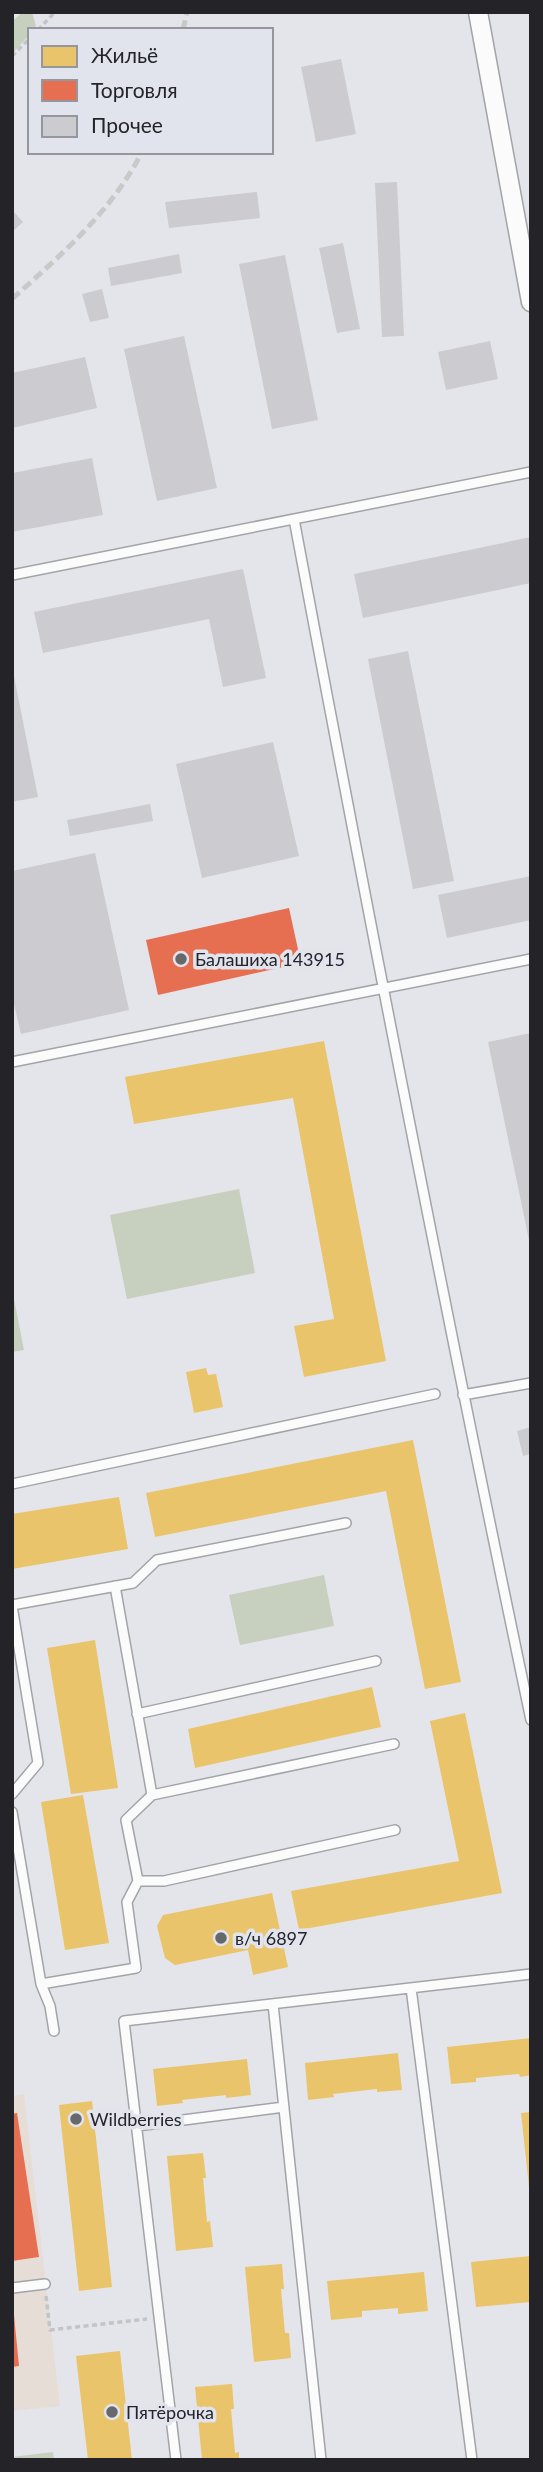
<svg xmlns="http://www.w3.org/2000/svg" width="543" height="2472" font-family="Lato,sans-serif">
<rect width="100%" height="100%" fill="#e4e5ea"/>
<!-- commercial -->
<path fill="#e6ddd6" d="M24,2094L60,2406L12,2411V2096Z"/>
<!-- green -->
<path fill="#c7cfbf" d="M23,12H32L36,26L30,30V34L12,54V21Z
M239,1189L255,1273L127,1299L110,1215Z
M12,1289L24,1350L12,1352Z
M324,1575L334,1626L240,1645L229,1595Z
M53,2452L54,2460H12V2457Z"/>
<!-- homes -->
<path fill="#e9c46a" d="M324,1041L386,1361L304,1377L294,1326L334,1319L293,1098L134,1124L125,1077Z
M206,1368L208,1375L216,1374L223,1407L194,1413L186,1372Z
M413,1440L461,1682L425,1689L386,1491L155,1537L146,1493Z
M119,1497L128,1549L12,1569V1514Z
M95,1640L118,1788L71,1794L47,1648Z
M372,1687L381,1727L195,1768L188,1729Z
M465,1713L502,1893L299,1930L291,1891L459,1861L430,1721Z
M83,1795L109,1943L65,1950L41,1802Z
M272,1893L288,1967L253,1975L248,1950L175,1965L165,1958L157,1926L163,1915Z
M531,2038V2075L520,2077L519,2074L476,2078V2082L451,2084L447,2047Z
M398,2053L402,2090L377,2092V2089L333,2094L334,2097L308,2100L305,2063Z
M247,2059L251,2095L226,2098V2095L182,2100L183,2103L157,2106L153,2069Z
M92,2101L112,2287L79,2291L59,2105Z
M531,2112V2187H529L521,2113Z
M203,2153L206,2178H203L207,2222L210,2221L213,2247L176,2251L167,2156Z
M531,2256V2302L476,2307L471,2262Z
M282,2264L284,2289H281L285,2333H289L291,2358L254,2362L245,2267Z
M424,2272L428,2311L398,2314V2308L362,2311V2317L331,2320L327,2281Z
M120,2351L132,2460H88L76,2356Z
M232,2384L234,2409H231L235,2453L239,2452V2460H202L195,2387Z"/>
<!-- shops -->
<path fill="#e76f51" d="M289,908L301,963L158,995L146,940Z
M17,2113L39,2257L12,2261V2114Z
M14,2315L19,2366L12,2367V2316Z"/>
<!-- building -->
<path fill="#cccbcf" d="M341,59L356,134L316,142L301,67Z
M397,182L404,336L382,337L375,183Z
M257,192L260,218L169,228L165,202Z
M12,210L23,222L12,232Z
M343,243L360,329L337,333L319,248Z
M179,254L182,273L111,286L108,268Z
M285,255L318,420L272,429L239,264Z
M102,289L109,318L90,322L82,294Z
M184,336L217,488L157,501L124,349Z
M490,341L498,379L446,390L438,352Z
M85,357L97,408L12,428V373Z
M92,458L103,515L12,532V473Z
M531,537V583L363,618L354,574Z
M243,569L266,678L223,687L209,619L43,653L34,612Z
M408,651L454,881L413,889L368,659Z
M12,666L38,797L12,802Z
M273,742L299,856L202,878L176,764Z
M150,804L153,821L70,836L67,820Z
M95,853L129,1010L21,1034L12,996V871Z
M531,876V920L447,938L438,895Z
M531,1033V1245H530L488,1042Z
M531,1427V1454L523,1456L517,1431Z"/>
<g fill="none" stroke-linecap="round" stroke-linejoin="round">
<defs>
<path id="service" d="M294,519C369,920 447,1321 531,1720
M12,575L531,472
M12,1062L531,959
M463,1395L531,1383
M12,1484L435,1394
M12,1605L133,1583L157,1560L346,1523
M12,1606L38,1763L12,1794
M137,1714L376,1661
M152,1795L394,1744
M12,1812L41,1984L50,2006L54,2031
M138,1881H164L395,1830
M41,1984L136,1968L127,1902L138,1881L126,1820L152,1795L115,1586
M411,1988L472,2460
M273,2004L321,2460
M137,2126L284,2107
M12,2288L45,2284
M176,2460L124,2021L531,1974"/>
<path id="minor" d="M478,12L531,302"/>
</defs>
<!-- service casing -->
<use href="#service" stroke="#a3a4a7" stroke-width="12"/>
<!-- minor casing -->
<use href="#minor" stroke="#a3a4a7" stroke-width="21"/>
<!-- path -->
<path stroke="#c3c4c6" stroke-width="3.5" stroke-dasharray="5 3.5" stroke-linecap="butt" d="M38,30L55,12
M12,56L30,38
M46,2296L50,2330L147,2319"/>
<!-- service -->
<use href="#service" stroke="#fbfbfc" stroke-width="9"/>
<!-- minor -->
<use href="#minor" stroke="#fbfbfc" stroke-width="18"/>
<!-- rail -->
<path stroke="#c9c9ca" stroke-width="5" stroke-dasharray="10 5" stroke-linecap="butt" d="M183,30L187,12
M12,299C61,255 112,211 142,152"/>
</g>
<!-- markers -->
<g fill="#67686c" stroke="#e1e3ed" stroke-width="2.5">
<circle cx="181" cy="959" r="7"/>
<circle cx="221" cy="1938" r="7"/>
<circle cx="76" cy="2119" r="7"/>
<circle cx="112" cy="2412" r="7"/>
</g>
<g text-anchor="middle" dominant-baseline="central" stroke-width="7" stroke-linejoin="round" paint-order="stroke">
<!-- poi labels -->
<g font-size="18" fill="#242428" stroke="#e1e3ed" text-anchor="start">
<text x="195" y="959">Балашиха 143915</text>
<text x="235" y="1938">в/ч 6897</text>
<text x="90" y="2119">Wildberries</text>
<text x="126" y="2412">Пятёрочка</text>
</g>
</g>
<!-- border -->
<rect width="543" height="2472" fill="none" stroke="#242428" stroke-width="28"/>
<!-- legend -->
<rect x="28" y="28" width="245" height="126" fill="#e1e3ed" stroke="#95979e" stroke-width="2"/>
<rect x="42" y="46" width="35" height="21" fill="#e9c46a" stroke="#95979e" stroke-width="2"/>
<text x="91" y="63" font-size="21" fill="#242428">Жильё</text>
<rect x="42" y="80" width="35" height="21" fill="#e76f51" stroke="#95979e" stroke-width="2"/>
<text x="91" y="98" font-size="21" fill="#242428">Торговля</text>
<rect x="42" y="116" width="35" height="21" fill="#cccbcf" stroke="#95979e" stroke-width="2"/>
<text x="91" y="133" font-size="21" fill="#242428">Прочее</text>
</svg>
